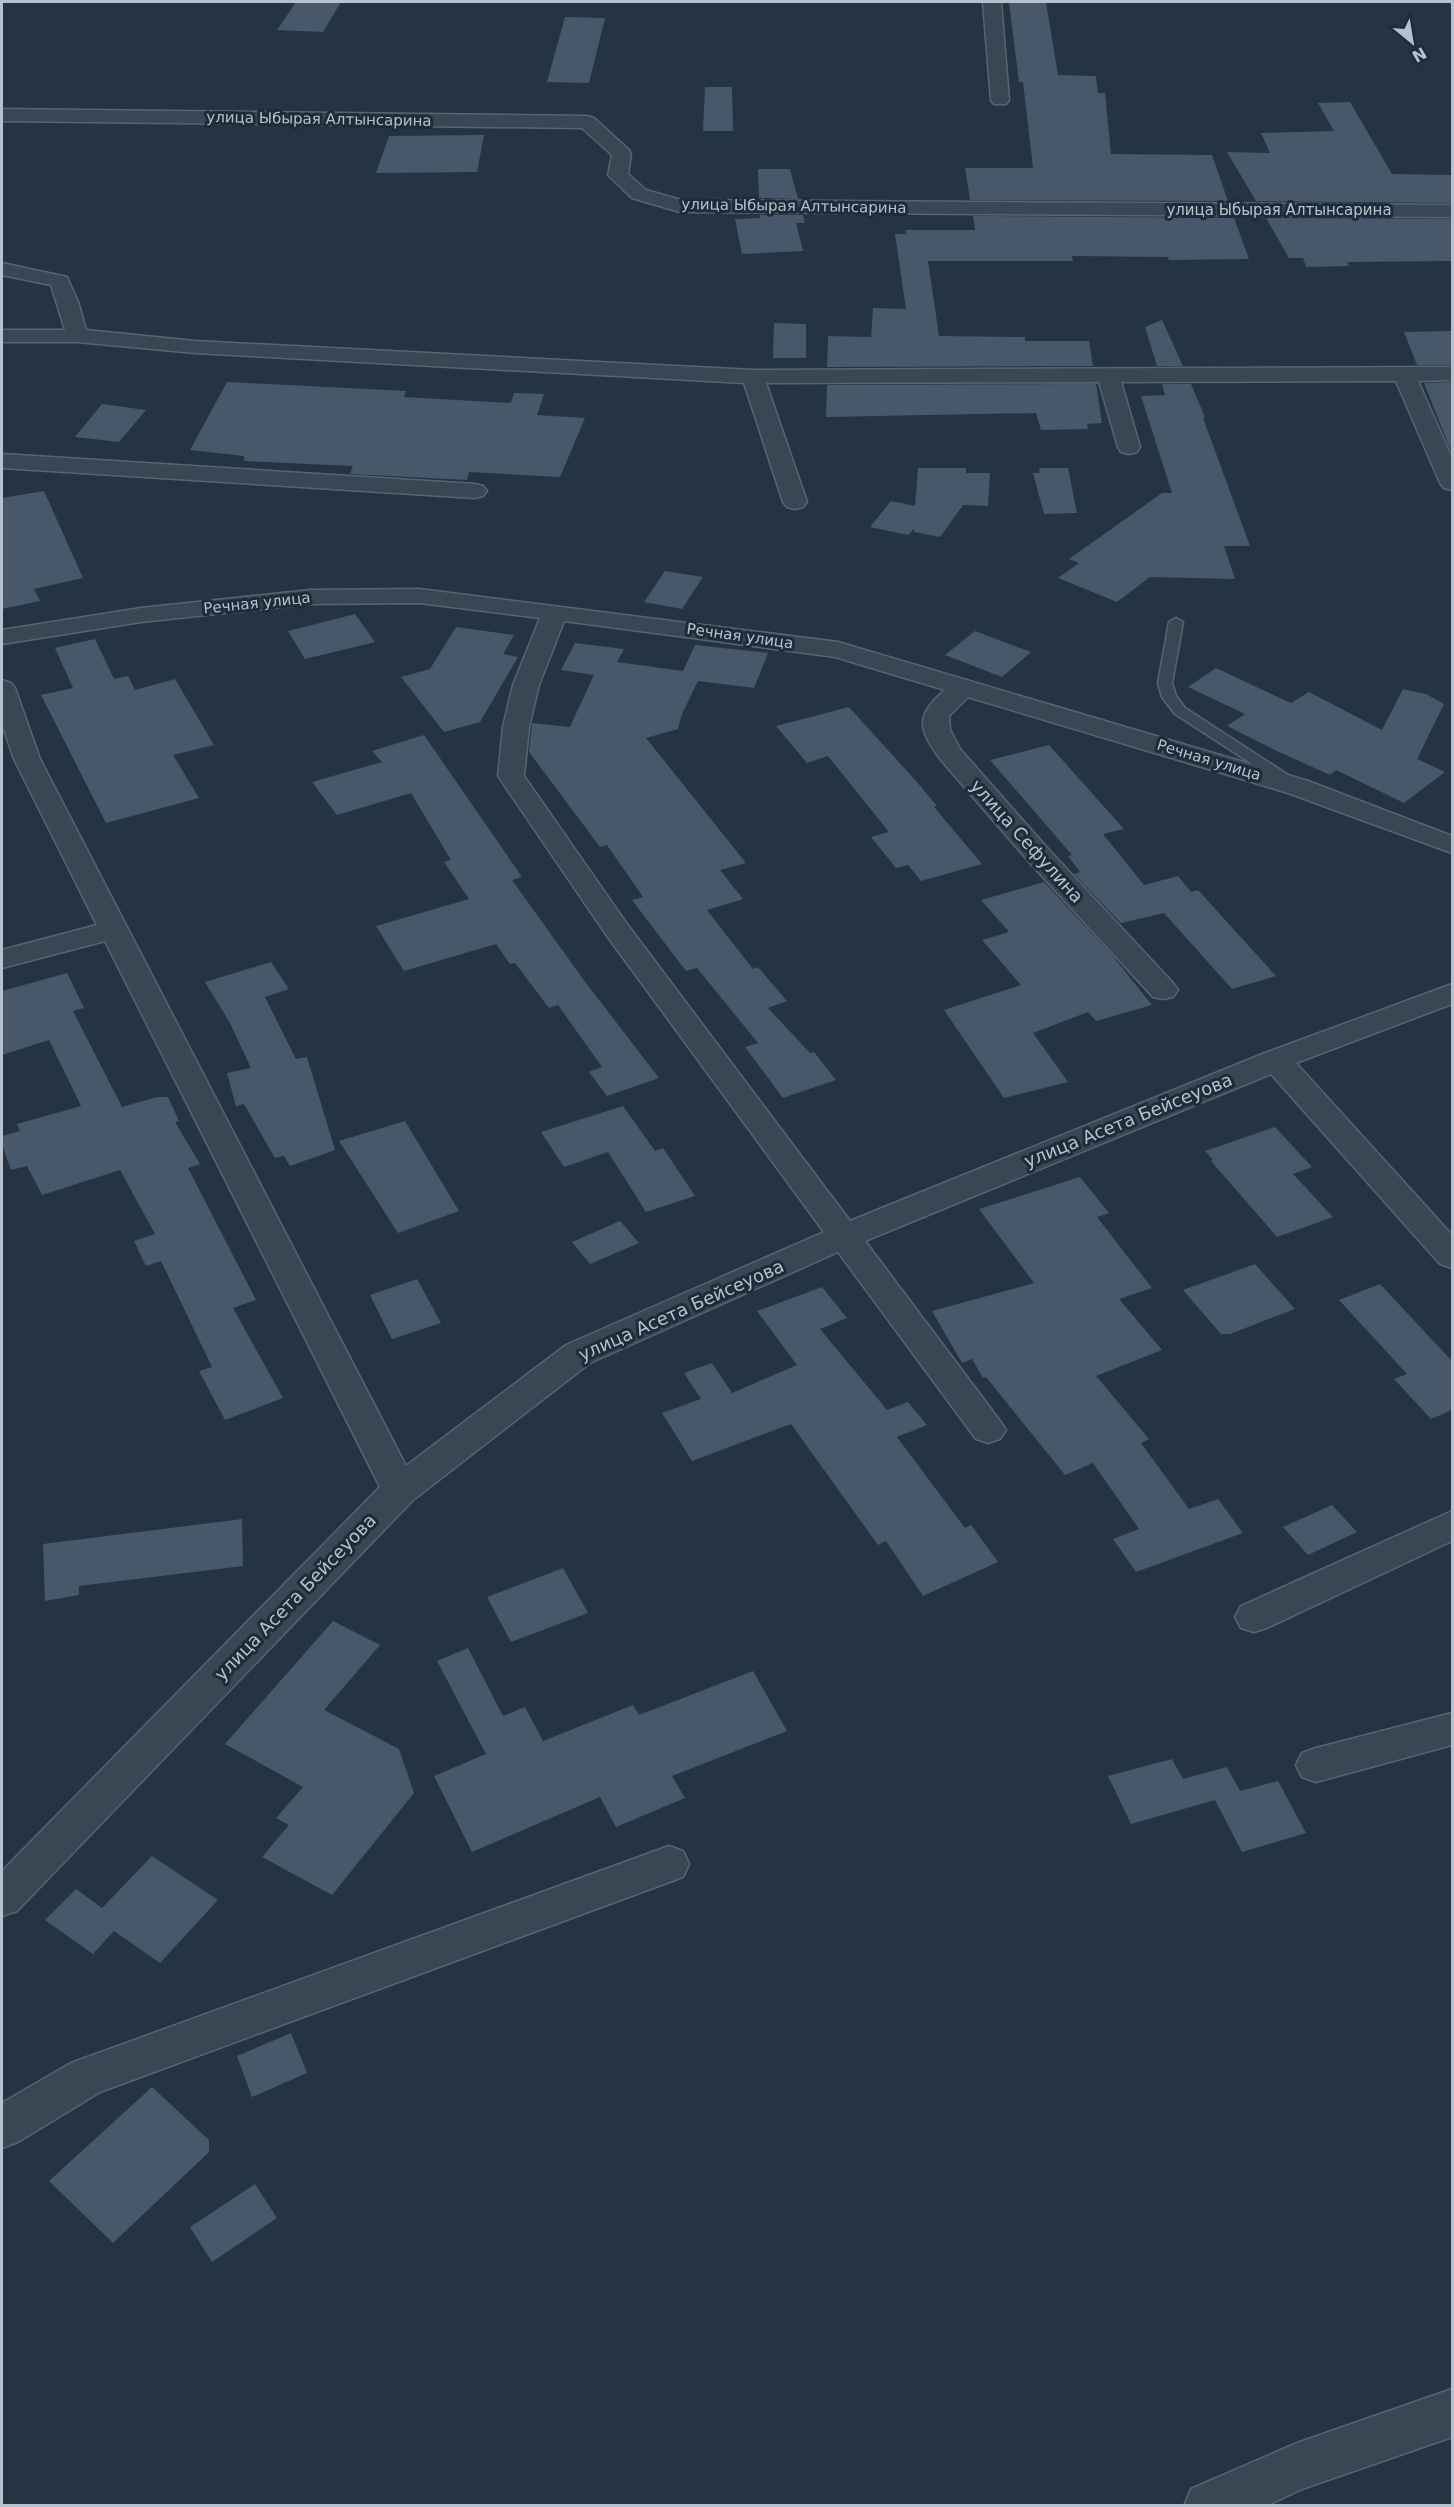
<svg xmlns="http://www.w3.org/2000/svg" width="1454" height="2507" font-family="'DejaVu Sans',sans-serif">
<rect width="100%" height="100%" fill="#243444"/>
<!-- building -->
<path fill="#48586b" d="M296,2H341L323,32L277,30Z
M1009,2H1046L1058,75L1096,76L1098,93H1105L1111,154L1212,155L1228,201L970,200L965,168H1033L1023,82H1019Z
M565,17L605,18L589,83L547,82Z
M705,87H732L733,131H703Z
M1350,102L1392,174L1452,175V203L1256,201L1227,152L1270,153L1261,133L1334,131L1318,103Z
M484,135L477,172L376,173L389,136Z
M758,169H790L798,199L759,198Z
M760,215H803L805,223H796L803,251L742,254L735,219L760,218Z
M973,216L1234,218L1249,259L1169,260L1168,257L1072,256L1073,261H928L939,336L1025,337V341H1089L1093,366L827,367L828,336L871,337L873,308L906,309L895,234H906V230H975Z
M1266,218L1452,219V261L1347,262L1349,266L1306,267L1303,258H1289Z
M1162,320L1183,366H1157L1145,327Z
M774,323L806,324V358H773Z
M1452,331V365H1417L1404,332Z
M227,382L406,391L404,397L511,403L514,393L544,394L537,415L585,418L560,477L469,472L467,480L350,474L353,466L244,461V456L190,450Z
M1452,382V451H1451L1424,383Z
M1096,384L1102,423L1087,424L1088,429L1041,430L1036,413L826,417L827,385Z
M1162,384H1191L1205,417L1203,418L1250,546H1224L1235,579L1150,577L1117,602L1058,578L1079,563L1069,559L1162,493H1172L1141,396L1165,395Z
M102,404L146,410L119,442L75,437Z
M918,468H966V473H990L988,506L963,505L940,537L914,532V529L908,535L870,527L891,501L915,506Z
M1039,468H1068L1077,513L1044,514L1033,473H1040Z
M44,491L83,578L34,589L40,601L2,609V498Z
M665,571L703,577L682,609L644,602Z
M355,614L375,642L305,659L288,631Z
M456,627L514,635L503,654L518,657L480,722L444,732L401,677L430,669Z
M975,631L1031,652L1002,677L945,655Z
M95,639L114,679L128,676L135,690L175,679L214,745L173,755L199,798L106,823L41,695L73,688L55,648Z
M575,643L624,649L617,662L683,671L695,645L768,653L754,688L698,681L682,714L678,729L646,738L746,863L720,870L743,899L707,910L753,969L758,967L787,1001L768,1008L810,1053L814,1052L836,1080L783,1098L745,1047L758,1043L697,968L686,971L632,900L643,897L607,845L600,847L529,752L532,723L570,727L594,675L561,670Z
M1216,668L1291,703L1309,692L1382,730L1403,689L1426,694L1444,704L1417,759L1445,772L1404,803L1336,770L1330,775L1277,751L1227,726L1245,714L1188,687Z
M849,707L916,781L937,806L934,807L982,864L921,881L908,865L896,868L871,837L889,832L828,756L807,763L776,726Z
M424,735L522,877L512,880L583,979L659,1078L607,1096L589,1072L602,1067L558,1005L549,1008L515,963L510,964L496,944L404,971L376,926L469,899L444,862L451,860L411,793L337,815L312,782L382,762L372,751Z
M1049,745L1124,829L1103,834L1144,885L1178,876L1191,892L1198,890L1276,976L1232,989L1164,913L1121,923L1074,874L1080,872L1068,856L1072,855L990,760Z
M1044,882L1111,954L1152,1005L1096,1021L1088,1012L1033,1033L1068,1082L1004,1098L944,1010L1021,985L982,940L1009,932L981,900Z
M271,962L289,989L265,997L296,1059L307,1057L335,1150L290,1166L284,1156L275,1158L244,1104L236,1106L227,1073L251,1068L230,1023L205,982Z
M67,973L84,1008L73,1011L122,1107L157,1097H168L179,1121L175,1122L200,1164L188,1168L256,1300L233,1308L283,1398L225,1420L199,1371L212,1367L161,1261L146,1266L134,1241L155,1234L120,1170L42,1195L27,1166L11,1170L2,1144V1136L20,1131L17,1124L81,1106L49,1040L2,1055V991Z
M623,1106L655,1151L663,1148L695,1196L646,1212L608,1152L564,1167L541,1132Z
M405,1121L459,1211L398,1233L339,1141Z
M1275,1127L1312,1167L1293,1174L1333,1217L1277,1237L1211,1161L1213,1160L1205,1151Z
M1080,1177L1109,1213L1097,1217L1152,1288L1119,1299L1162,1350L1096,1376L1149,1439L1141,1443L1189,1509L1218,1499L1243,1533L1136,1572L1113,1539L1139,1529L1093,1463L1065,1475L986,1377L983,1378L972,1359L962,1363L932,1311L1034,1283L979,1209Z
M620,1221L639,1243L590,1264L572,1242Z
M1255,1264L1295,1309L1230,1334H1221L1183,1290Z
M417,1279L441,1323L392,1339L370,1295Z
M1380,1284L1452,1361V1410L1431,1419L1394,1379L1407,1374L1339,1300Z
M822,1287L847,1318L820,1329L887,1410L908,1402L927,1425L897,1437L965,1528L971,1525L998,1562L923,1596L886,1541L878,1545L791,1424L692,1461L662,1413L701,1399L684,1373L712,1363L732,1393L797,1365L757,1311Z
M1332,1505L1357,1532L1308,1555L1283,1527Z
M242,1519L243,1566L79,1586V1595L45,1601L43,1544Z
M563,1568L588,1613L511,1642L487,1597Z
M333,1621L380,1645L324,1710L399,1749L414,1793L332,1895L262,1857L289,1825L276,1818L303,1787L225,1744Z
M468,1648L503,1716L525,1707L543,1741L633,1705L639,1715L753,1671L787,1731L672,1776L685,1798L616,1827L600,1797L472,1852L434,1776L486,1754L437,1661Z
M1172,1759L1183,1779L1227,1767L1240,1791L1278,1781L1306,1833L1242,1852L1215,1800L1131,1824L1108,1776Z
M152,1856L218,1900L160,1963L114,1931L93,1954L45,1920L76,1889L102,1908Z
M291,2033L307,2073L252,2097L237,2056Z
M152,2087L209,2140V2152L113,2243L49,2181Z
M255,2184L277,2218L212,2262L190,2227Z"/>
<g fill="none" stroke-linecap="round" stroke-linejoin="round">
<defs>
<path id="service" d="M1176,618L1183,622L1172,683L1176,696L1185,708L1296,780L1298,783L1296,786H1286L1175,714L1162,697L1158,683L1169,622Z"/>
<path id="minor" d="M983,2H1001L1009,100L1006,104H994L991,100Z
M2,109L587,116L594,118L629,150L631,154L628,174L646,190L681,200L1452,205V217L680,212L632,198L608,175L612,155L582,128L2,121Z
M2,263L67,277L78,302L86,330L195,341L753,370L1452,367V380L1418,381L1452,458V490L1444,488L1440,483L1396,381L1121,382L1140,447L1137,452L1129,454L1121,452L1118,447L1099,382L766,383L807,502L803,507L795,509L787,507L783,502L744,383L195,353L77,342H2V330H65L51,285L2,275Z
M2,454L475,484L483,486L487,491L483,496L475,498L2,468Z
M419,589L838,642L1308,781L1452,836V853L1288,793L968,697L949,716L950,730L960,749L1050,851L1173,983L1178,990L1173,997L1163,999L1153,997L1030,863L940,759C918,728 915,716 945,690L835,657L564,621L539,685L529,727L524,776L627,924L850,1221L1265,1053L1452,984V1004L1296,1063L1452,1235V1268L1440,1264L1271,1074L865,1241L1000,1421L1006,1430L1000,1439L988,1443L976,1439L838,1252L590,1363L413,1500L17,1911L2,1916V1871L380,1487L105,941L2,968V950L97,925L14,759L2,724V680L11,683L15,688L40,759L406,1466L566,1345L824,1232L607,936L498,776L503,727L513,685L540,618L419,603L310,604L141,622L2,644V630L141,608L310,590Z
M1452,1511V1541L1267,1628L1254,1632L1241,1628L1235,1617L1241,1606Z
M1452,1713V1745L1316,1782L1302,1777L1296,1765L1302,1753L1316,1748Z
M669,1846L683,1851L689,1864L683,1877L100,2092L18,2142L2,2148V2103L71,2063Z
M1452,2389V2437L1302,2489L1266,2506H1184L1191,2489L1297,2443Z"/>
</defs>
<!-- service casing -->
<use href="#service" stroke="#576471" stroke-width="3"/>
<!-- minor casing -->
<use href="#minor" stroke="#576471" stroke-width="3"/>
<!-- service -->
<use href="#service" fill="#394654" fill-rule="evenodd"/>
<!-- minor -->
<use href="#minor" fill="#394654" fill-rule="evenodd"/>
</g>
<g text-anchor="middle" dominant-baseline="central" stroke-width="6" stroke-linejoin="round" paint-order="stroke">
<!-- far-street labels -->
<g font-size="15" fill="#b6c1cd" stroke="#1e2b39">
<text transform="translate(319 119) rotate(1)">улица Ыбырая Алтынсарина</text>
<text transform="translate(794 206) rotate(1)">улица Ыбырая Алтынсарина</text>
<text x="1279" y="210">улица Ыбырая Алтынсарина</text>
<text transform="translate(257 603) rotate(-6)">Речная улица</text>
<text transform="translate(740 636) rotate(8)">Речная улица</text>
<text transform="translate(1209 760) rotate(17)">Речная улица</text>
</g>
<!-- street labels -->
<g font-size="18" fill="#b6c1cd" stroke="#1e2b39">
<text transform="translate(1027 841) rotate(48)">улица Сефулина</text>
<text transform="translate(1128 1120) rotate(-22)">улица Асета Бейсеуова</text>
<text transform="translate(681 1310) rotate(-24)">улица Асета Бейсеуова</text>
<text transform="translate(295 1597) rotate(-46)">улица Асета Бейсеуова</text>
</g>
</g>
<!-- border -->
<rect width="1454" height="2507" fill="none" stroke="#b6c1cd" stroke-width="6"/>
<!-- north arrow -->
<g transform="translate(1412 42) rotate(150)" stroke="#1e2b39" stroke-width="4.5" paint-order="stroke">
<path d="M0-4.5L10 22L0 15L-10 22Z" fill="#b6c1cd"/>
<text y="-9" font-size="16" font-weight="bold" text-anchor="middle" fill="#b6c1cd">N</text>
</g>
</svg>
